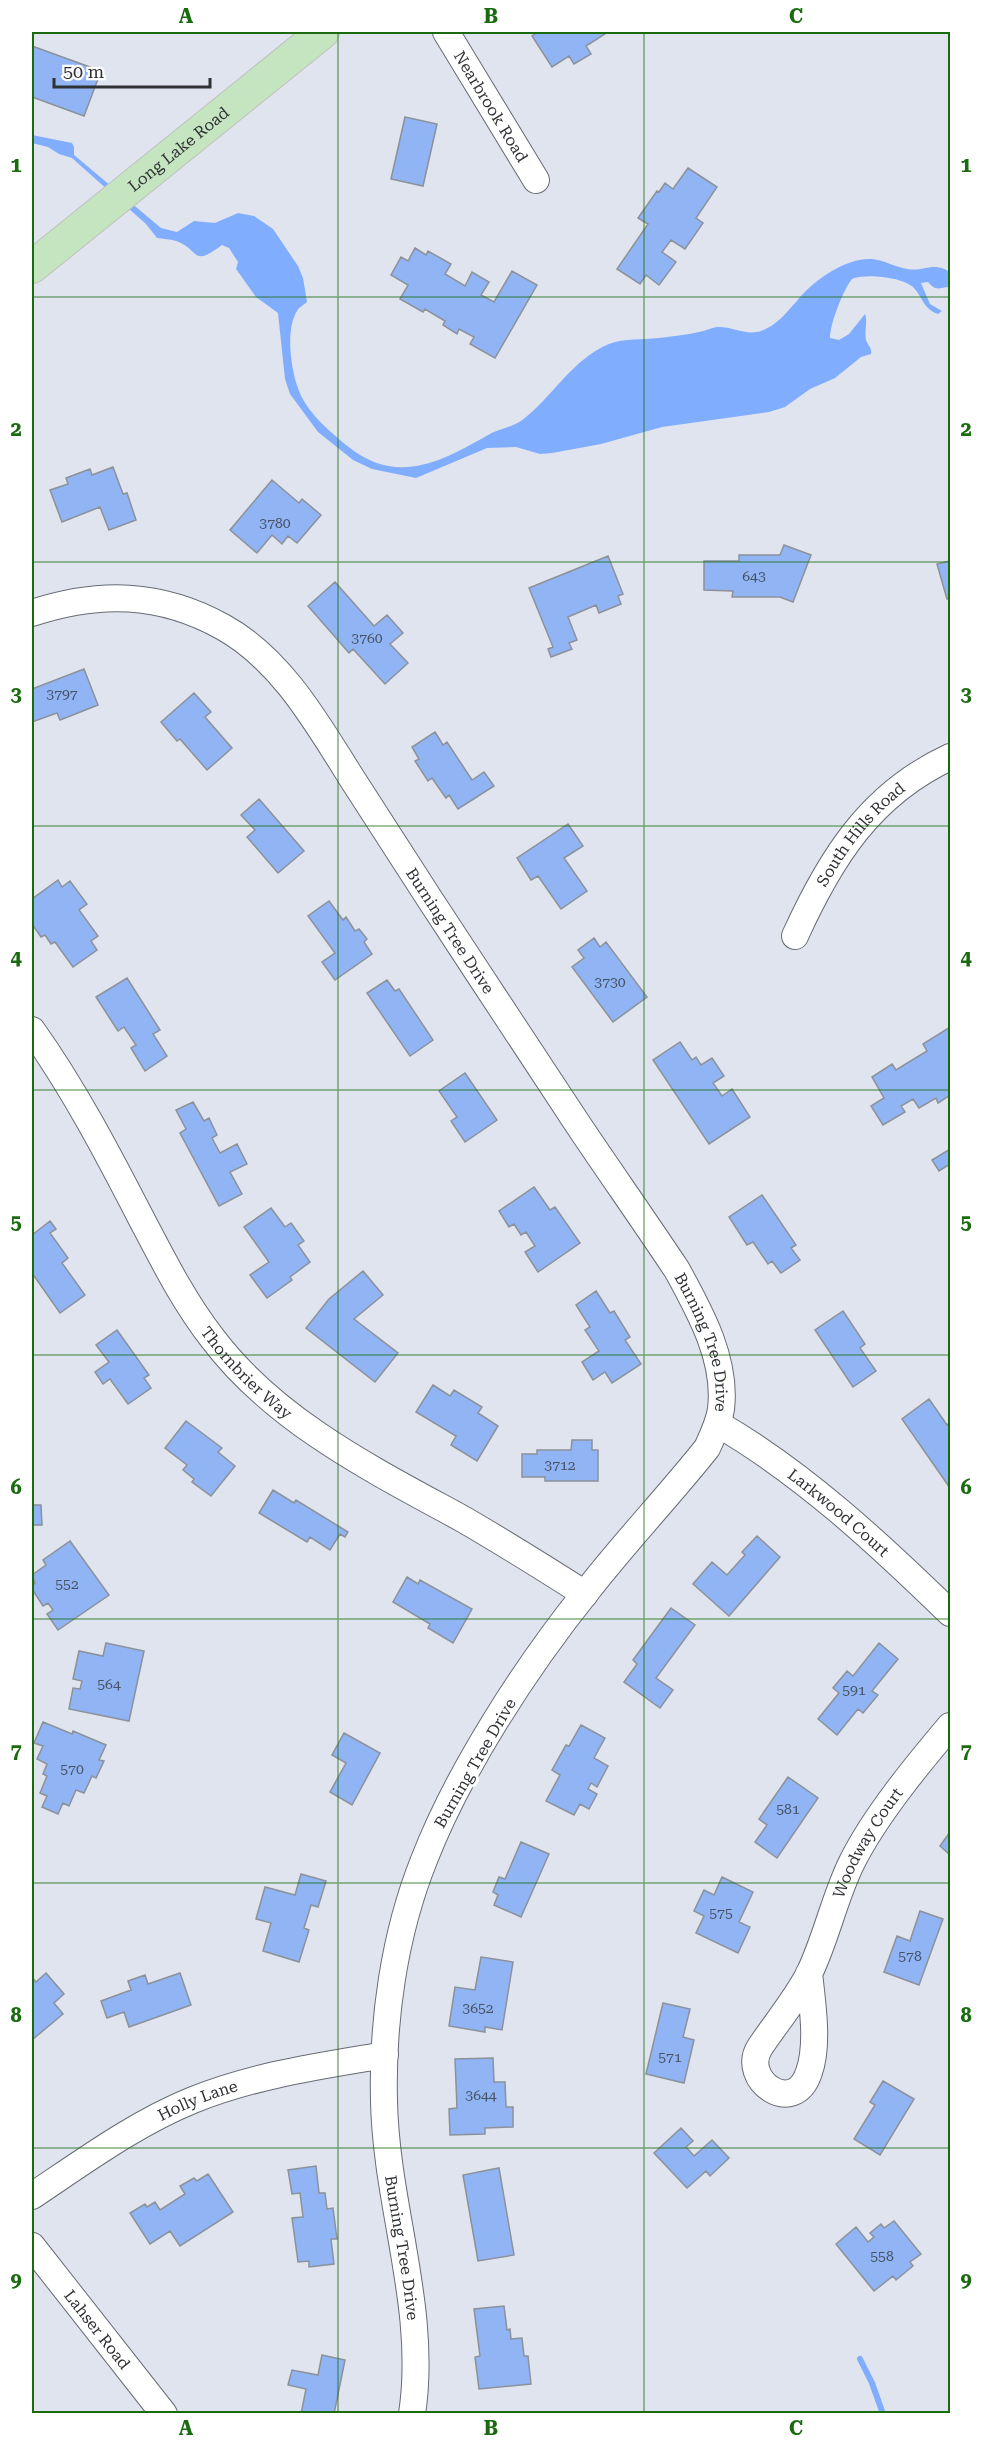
<svg xmlns="http://www.w3.org/2000/svg" width="982" height="2445" font-family="'Roboto Serif',serif">
<rect width="100%" height="100%" fill="#dfe4ee"/>
<!-- water -->
<path fill="#81adfe" d="M32,135L72,143L74,147V155L161,228L177,232L194,221L215,223L238,213L254,216L273,229L298,266L303,278L307,302C304,305 299,307 297,311C285,330 291,371 299,391C307,412 329,431 346,445C396,486 439,463 488,435C498,429 510,428 521,421C552,398 572,359 609,344C625,338 642,340 659,338C672,336 686,335 699,332C705,331 711,328 717,327C732,326 746,336 761,331C776,326 786,313 796,302C811,282 846,257 872,259C884,260 895,267 907,269C925,272 932,261 950,272V288L947,287C937,289 935,290 928,282L921,283L930,304L942,311L938,314C923,309 923,297 913,287C902,277 865,273 852,279C843,290 830,324 830,338L839,340L849,334L865,314C868,323 864,331 866,340C868,346 872,347 871,354L861,357L835,378L810,389L785,407L769,412L662,427L601,444L552,453L540,454L516,447L487,448L416,478L372,469L353,460L318,432L290,394L285,379L278,313L256,297L236,269L238,262L229,248L222,245C191,268 201,250 176,241C170,239 163,239 157,238L146,224L72,158L59,154L48,147L32,143Z"/>
<g fill="none" stroke-linecap="round" stroke-linejoin="round">
<!-- stream -->
<path stroke="#81adfe" stroke-width="6" d="M860,2359L872,2383L883,2414"/>
</g>
<!-- building -->
<path fill="#90b4f4" stroke="#8c919a" stroke-width="1.5" d="M538,32H608L586,46L591,54L574,64L569,56L552,67L532,36Z
M32,46L101,71L84,116L32,97Z
M405,117L437,124L423,186L391,179Z
M688,168L717,187L696,218L703,223L685,249L671,240L662,252L676,262L659,285L646,275L640,284L617,269L648,224L638,218L657,191L659,192L665,183L673,189Z
M415,248L426,255L428,251L451,264L445,274L465,286L472,272L489,282L481,295L494,302L512,271L537,285L495,358L470,344L474,337L459,329L457,334L443,325L445,321L425,309L423,312L400,299L408,285L391,275L401,257L408,261Z
M113,467L123,494L127,493L136,520L109,530L100,507L62,522L50,490L68,484L66,478L90,469L92,475Z
M272,480L299,503L302,499L321,515L297,543L288,536L282,544L272,535L257,553L230,530Z
M784,545L811,555L793,602L780,597H732L733,591L704,590V561H739V555H780Z
M608,556L623,594L618,596L621,604L599,613L596,605L568,617L577,640L569,643L572,649L551,657L548,649L553,647L529,588Z
M950,561V598L947,599L937,564Z
M335,582L374,626L387,615L403,633L390,644L408,663L385,684L353,649L349,653L308,606Z
M84,669L98,705L60,720L57,713L32,722V689Z
M194,693L211,712L205,717L232,748L207,770L180,739L177,741L161,722Z
M435,732L443,745L447,742L472,780L484,772L494,786L458,809L449,795L446,798L432,778L428,781L415,761L419,759L412,747Z
M259,799L304,851L278,873L247,837L255,830L241,815Z
M568,824L583,846L564,858L587,891L561,909L538,876L531,880L517,858Z
M58,880L62,887L70,881L87,904L79,910L98,936L91,941L97,950L73,967L55,942L51,944L45,935L41,937L32,924V899Z
M329,901L343,920L346,917L355,931L359,929L367,939L364,942L372,954L335,980L322,962L335,953L308,916Z
M594,938L600,947L606,942L647,997L613,1022L572,967L584,958L578,950Z
M127,978L160,1030L153,1034L167,1056L145,1071L131,1048L136,1045L124,1027L118,1031L96,997Z
M387,980L395,991L399,989L433,1040L410,1056L367,993Z
M950,1027V1095L938,1103L936,1098L919,1108L913,1099L901,1106L905,1112L883,1125L871,1106L884,1098L872,1077L892,1064L896,1070L927,1051L923,1044Z
M680,1042L692,1060L696,1057L701,1065L712,1058L724,1076L713,1083L722,1096L732,1089L750,1117L709,1144L653,1060Z
M465,1073L497,1120L465,1142L451,1121L457,1117L439,1091Z
M193,1102L204,1121L209,1118L217,1135L212,1138L220,1153L237,1144L247,1164L230,1172L242,1194L219,1206L180,1133L186,1129L176,1110Z
M950,1149V1164L939,1171L932,1160Z
M534,1187L550,1210L555,1207L580,1243L538,1272L525,1252L535,1246L526,1232L521,1235L514,1224L509,1227L499,1211Z
M762,1195L796,1245L791,1248L800,1260L781,1273L772,1261L768,1264L753,1242L747,1245L729,1217Z
M271,1208L285,1227L291,1223L304,1241L298,1245L310,1262L290,1277L292,1280L267,1298L250,1275L269,1262L244,1227Z
M50,1221L56,1229L50,1233L68,1258L62,1263L85,1295L60,1313L32,1273V1235Z
M363,1271L383,1295L354,1319L398,1353L375,1382L306,1328L329,1299Z
M596,1291L610,1313L614,1311L630,1337L625,1340L641,1364L612,1383L605,1372L593,1380L582,1362L599,1351L585,1330L590,1327L576,1305Z
M843,1311L865,1344L860,1348L876,1371L853,1387L815,1330Z
M117,1330L149,1375L144,1378L151,1388L128,1404L110,1379L103,1384L95,1372L109,1362L96,1345Z
M433,1385L450,1396L454,1390L482,1407L478,1413L498,1426L477,1461L451,1445L456,1436L416,1412Z
M929,1399L947,1425L950,1422V1488L902,1419Z
M186,1421L222,1448L218,1452L235,1466L211,1496L192,1482L194,1479L183,1470L187,1465L165,1448Z
M572,1440H592V1450H598V1481H545V1477H522V1454H537V1450H571Z
M273,1490L294,1503L296,1500L348,1532L345,1537L340,1534L330,1550L310,1537L307,1542L259,1513Z
M32,1492V1505H41L42,1525H32Z
M757,1536L780,1557L729,1616L693,1584L712,1562L727,1575L745,1555L742,1552Z
M70,1541L109,1595L58,1630L47,1614L53,1610L48,1603L43,1606L32,1589V1586L35,1583L32,1575L46,1565L43,1560Z
M407,1577L418,1584L420,1580L472,1609L453,1643L428,1628L430,1624L393,1602Z
M671,1608L695,1625L656,1678L673,1690L660,1708L624,1682L637,1664L633,1660Z
M106,1643L144,1651L129,1721L69,1709L73,1688L80,1689L82,1681L73,1679L79,1651L103,1656Z
M879,1643L898,1659L872,1691L878,1695L863,1713L858,1709L837,1735L818,1719L839,1693L833,1688L847,1671L853,1676Z
M43,1722L72,1734L73,1731L106,1745L99,1760L104,1761L96,1778L92,1776L84,1793L76,1790L69,1806L63,1803L58,1814L42,1807L47,1796L40,1793L47,1776L43,1774L47,1764L37,1759L43,1746L34,1743Z
M581,1725L605,1738L594,1758L608,1766L597,1787L591,1783L588,1789L597,1794L589,1809L580,1804L574,1815L546,1801L560,1775L552,1770L566,1745L569,1746Z
M344,1733L380,1753L352,1805L330,1792L346,1763L332,1755Z
M788,1777L818,1798L777,1858L755,1842L767,1825L759,1819Z
M950,1832V1855L940,1846Z
M521,1842L549,1854L521,1917L494,1905L498,1895L493,1892L499,1877L505,1879Z
M301,1874L326,1881L318,1907L311,1905L304,1928L309,1930L299,1962L263,1951L271,1923L256,1919L265,1887L295,1895Z
M722,1877L753,1892L739,1922L750,1927L738,1953L696,1933L704,1916L694,1911L704,1890L714,1895Z
M920,1911L943,1919L919,1985L884,1972L897,1936L910,1941Z
M481,1957L513,1962L502,2030L485,2027V2032L449,2026L455,1987L475,1990Z
M46,1973L64,1994L54,2003L63,2014L32,2040V1977L36,1982Z
M180,1973L191,2005L129,2027L124,2012L107,2018L101,2001L131,1990L128,1981L145,1975L148,1984Z
M663,2003L690,2009L683,2037L694,2040L684,2083L646,2074Z
M493,2058L494,2082H505L506,2107H513V2127L485,2128V2134L450,2135L449,2109L457,2108L455,2059Z
M883,2081L914,2099L880,2155L854,2139L875,2105L870,2102Z
M681,2128L693,2141L686,2147L694,2156L712,2140L729,2158L710,2176L706,2171L687,2188L654,2153Z
M316,2166L319,2193H325L327,2209L333,2208L337,2239H331L334,2264L309,2267V2261L298,2262L292,2218L303,2217L300,2193L292,2194L288,2170Z
M499,2168L514,2255L478,2261L463,2175Z
M208,2174L233,2212L180,2246L170,2231L150,2244L130,2213L145,2204L147,2207L155,2202L160,2210L185,2194L180,2186L194,2178L197,2181Z
M894,2221L921,2254L910,2262L913,2266L896,2280L893,2276L874,2291L836,2244L856,2227L868,2242L874,2237L870,2233L881,2224L884,2228Z
M504,2306L507,2330L510,2329L511,2339L522,2338L524,2356H528L531,2384L479,2389L475,2357L480,2356L474,2309Z
M322,2355L345,2360L334,2414H301L306,2389L288,2385L292,2370L318,2375Z"/>
<g fill="none" stroke-linecap="round" stroke-linejoin="round">
<defs>
<g id="minor">
<path id="s1" d="M446,32L536,180"/>
<path id="s2" d="M32,613C99,591 160,592 223,627C281,659 317,723 351,777C377,818 403,858 429,898C479,974 529,1051 579,1126C612,1175 645,1222 677,1270C700,1312 727,1360 721,1409C719,1423 713,1435 707,1448C668,1497 625,1542 587,1591C526,1667 459,1770 424,1860C394,1935 382,2021 384,2101C386,2206 428,2309 412,2414"/>
<path id="s3" d="M795,936C830,859 870,794 950,757"/>
<path id="s4" d="M32,1030C74,1089 108,1154 141,1218C163,1260 184,1302 213,1339C275,1421 373,1470 461,1518C503,1542 544,1568 585,1594"/>
<path id="s5" d="M718,1424C804,1474 879,1544 950,1613"/>
<path id="s6" d="M809,1973C812,2002 819,2044 809,2072C794,2119 739,2079 760,2047C776,2023 794,2002 808,1976C826,1940 834,1898 852,1862C875,1816 917,1765 950,1726"/>
<path id="s7" d="M32,2196C83,2162 136,2123 193,2100C255,2075 320,2066 385,2055"/>
<path id="s8" d="M32,2246L164,2414"/>
</g>
<g id="major">
<path id="s9" d="M32,267L323,32"/>
</g>
</defs>
<!-- minor casing -->
<use href="#minor" stroke="#676c74" stroke-width="28"/>
<!-- major casing -->
<use href="#major" stroke="#c1c1c2" stroke-width="34"/>
<!-- minor -->
<use href="#minor" stroke="#fff" stroke-width="26"/>
<!-- major -->
<use href="#major" stroke="#c4e5bf" stroke-width="32"/>
</g>
<!-- grid -->
<path fill="none" stroke="#1a6b10" stroke-width="1.5" stroke-opacity="0.55" d="M338,32V2414M644,32V2414M32,297H950M32,562H950M32,826H950M32,1090H950M32,1355H950M32,1619H950M32,1883H950M32,2148H950"/>
<g text-anchor="middle" dominant-baseline="central" stroke-width="6" stroke-linejoin="round" paint-order="stroke">
<!-- number labels -->
<g font-size="14" fill="#475264">
<text x="275" y="523">3780</text>
<text x="754" y="576">643</text>
<text x="367" y="638">3760</text>
<text x="62" y="694">3797</text>
<text x="610" y="982">3730</text>
<text x="560" y="1465">3712</text>
<text x="67" y="1584">552</text>
<text x="109" y="1684">564</text>
<text x="854" y="1690">591</text>
<text x="72" y="1769">570</text>
<text x="788" y="1809">581</text>
<text x="721" y="1913">575</text>
<text x="910" y="1956">578</text>
<text x="478" y="2008">3652</text>
<text x="670" y="2057">571</text>
<text x="481" y="2095">3644</text>
<text x="882" y="2256">558</text>
</g>
<!-- street labels -->
<g font-size="16" fill="#2f3134" stroke="#fff">
<text stroke="none"><textPath href="#s1" startOffset="87">Nearbrook Road</textPath></text>
<text stroke="none"><textPath href="#s9" startOffset="188">Long Lake Road</textPath></text>
<text stroke="none"><textPath href="#s3" startOffset="122">South Hills Road</textPath></text>
<text stroke="none"><textPath href="#s2" startOffset="580">Burning Tree Drive</textPath></text>
<text stroke="none"><textPath href="#s2" startOffset="1066">Burning Tree Drive</textPath></text>
<text stroke="none"><textPath href="#s4" startOffset="406">Thornbrier Way</textPath></text>
<text stroke="none"><textPath href="#s5" startOffset="150">Larkwood Court</textPath></text>
<text transform="translate(475 1763) rotate(-60)">Burning Tree Drive</text>
<text stroke="none"><textPath href="#s6" startOffset="430">Woodway Court</textPath></text>
<text stroke="none"><textPath href="#s7" startOffset="192">Holly Lane</textPath></text>
<text stroke="none"><textPath href="#s2" startOffset="2074">Burning Tree Drive</textPath></text>
<text stroke="none"><textPath href="#s8" startOffset="106">Lahser Road</textPath></text>
</g>
</g>
<!-- border -->
<rect width="982" height="2445" fill="none" stroke="#ffffff" stroke-width="66"/>
<!-- scale -->
<path d="M54 78v9h156v-9" fill="none" stroke="#2f3134" stroke-width="3"/>
<text x="63" y="78" font-size="18" fill="#2f3134" stroke="#ffffff" stroke-width="4.5" paint-order="stroke">50 m</text>
<rect x="33" y="33" width="916" height="2379" fill="none" stroke="#1a6b10" stroke-width="2"/>
<g font-size="20" text-anchor="middle" font-weight="bold" fill="#1a6b10">
<text x="186" y="23">A</text>
<text x="491" y="23">B</text>
<text x="796" y="23">C</text>
<text x="16" y="172">1</text>
<text x="966" y="172">1</text>
<text x="16" y="436">2</text>
<text x="966" y="436">2</text>
<text x="16" y="701">3</text>
<text x="966" y="701">3</text>
<text x="16" y="965">4</text>
<text x="966" y="965">4</text>
<text x="16" y="1229">5</text>
<text x="966" y="1229">5</text>
<text x="16" y="1494">6</text>
<text x="966" y="1494">6</text>
<text x="16" y="1758">7</text>
<text x="966" y="1758">7</text>
<text x="16" y="2022">8</text>
<text x="966" y="2022">8</text>
<text x="16" y="2287">9</text>
<text x="966" y="2287">9</text>
<text x="186" y="2435">A</text>
<text x="491" y="2435">B</text>
<text x="796" y="2435">C</text>
</g>
</svg>
